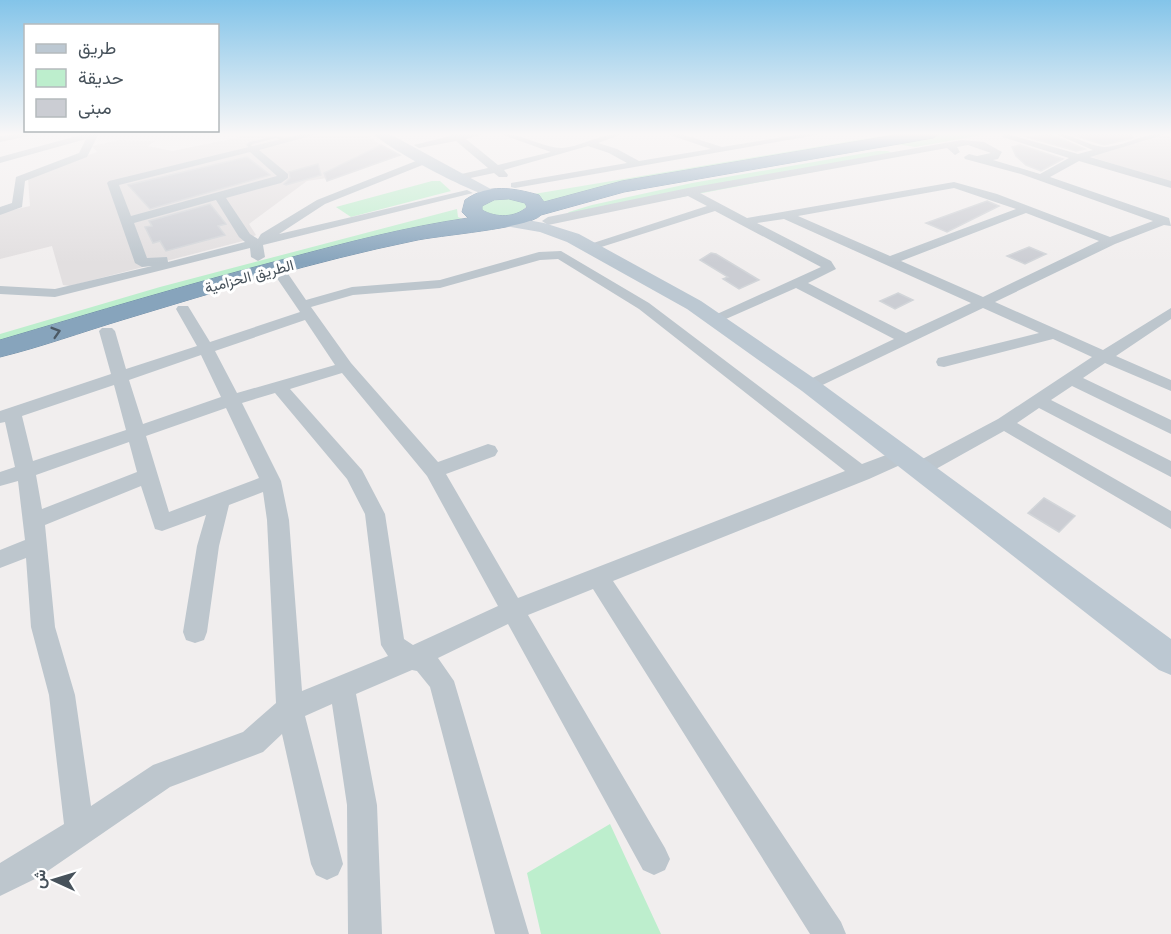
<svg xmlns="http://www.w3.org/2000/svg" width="1171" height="934" font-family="Inter,Vazirmatn,sans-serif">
<rect width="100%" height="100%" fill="#f1eeee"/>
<!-- education -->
<path fill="#e2dfe0" d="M261,133H363L381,145L327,171L341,176L307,181L249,224L256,235L243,241L70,286L63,285L52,246L0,259V213L30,206L28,178L34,174L97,152L92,146L119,140L155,141L148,146L172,151Z
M1163,136L1171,137V183L1089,156Z"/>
<!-- green -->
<path fill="#bdeecd" d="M899,133H918L771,158L546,203L534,194Z
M949,133L988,134L915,147L891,143Z
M877,151H888L896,156L562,220L569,212L592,205L692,183Z
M432,181H440L451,191L351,217L336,207Z
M491,198H516L526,203V207C514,220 493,218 480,209V205Z
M457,209L458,217L467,221L0,345V334L160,287Z
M610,824L661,934H541L527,873Z"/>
<!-- building -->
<path fill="#cbcdd3" stroke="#d2d5d9" stroke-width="1.5" d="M1051,133L1052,135L1085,149L1076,151L1027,137Z
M1067,133H1132L1133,138L1104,145Z
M381,145L400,155L327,181L324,173Z
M1020,145L1063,159L1041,171L1026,165L1016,156L1012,147Z
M247,157L270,175L150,209L128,185Z
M318,164L321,175L286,185L284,184L290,178L289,172Z
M987,201L999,206L947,232L926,223Z
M210,204L226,224L218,226L225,235L166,251L160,241L153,243L145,227L152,226L149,221Z
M1029,247L1046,254L1025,264L1007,256Z
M711,253L716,254L759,280L739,289L723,279L728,277L700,260Z
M898,293L913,300L895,309L880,301Z
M1044,498L1075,516L1059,532L1028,513Z"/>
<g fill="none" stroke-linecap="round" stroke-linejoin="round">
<defs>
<path id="highway" d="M907,133H941L933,138L624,192L541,215C528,229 438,235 413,241C315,261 218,291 122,320C82,332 41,347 0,357V340C95,312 189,284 285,259C345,243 406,227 468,218L462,212L465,200C489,183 513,188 539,195L544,202L622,181ZM509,199L525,203L527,207C515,218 496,218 482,210V206L494,200Z"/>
</defs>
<!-- highway casing -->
<use href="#highway" stroke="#728fa8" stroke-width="1"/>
<!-- lane -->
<path fill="#bdc6cd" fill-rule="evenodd" d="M276,136L287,140L285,141L276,138L253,144L251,145L253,148L251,149L246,145L249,142Z"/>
<!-- street -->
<path fill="#bdc6cd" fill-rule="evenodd" d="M22,133H43L0,142V136Z
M88,133H99L87,157L25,181L22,207L0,215V207L12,203L16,177L79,153L86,139L0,163V157Z
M306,133H321L259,150L288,174V178L281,183L226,198L250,234L258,239L261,234L317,200L426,157L430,158V162L325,204L279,234L467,190L473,193L263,245L265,257L258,261L251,257L250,248L55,297L0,294V286L55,289L152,266L142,267L135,263L107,183L109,181ZM250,152L277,176L131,216L119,185ZM216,200L239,237L245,242L168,262L167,257L147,258L134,223Z
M447,133H489L466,139L498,165L551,152L497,133C521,133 544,148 561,148C578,148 601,133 625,133L598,143L617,149L639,161L711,149L664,133H678L722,147L808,133H828L515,188L511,187V183L627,163L609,153L588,146L504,170L508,175L507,177H499L494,173L461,180L456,177L457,175L488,168L456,141L419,148L414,145L450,136Z
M1004,133L1078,154L1093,150L1053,133C1072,133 1088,146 1104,147C1125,147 1146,131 1170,133L1090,157L1171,181V188L1079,161L1050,177L1169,218L1171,226L1164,225L1115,244L995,302L1103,350L1171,308V319L1116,356L1171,380V391L1105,363L1083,378L1171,420V434L1072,386L1051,400L1171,461V477L1039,408L1017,423L1171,511V529L1004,431L927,474H913L910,469L913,464L998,419L1092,357L1053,339L944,367L938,366L936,362L938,358L1039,333L983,308L810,391L801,386L804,382L894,339L796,288L719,322L714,324L706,319L821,267L715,211L595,249L590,250L584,246L707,206L688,196L548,225L542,221L548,217L688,188L962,140L984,142L1002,152L998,159L993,160L1040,174L1069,158L1003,137ZM968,145L991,153L977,156L969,154L964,157L965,159L1021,174L1153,221L1110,237L997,194L954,182L747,218L700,193L947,148L955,155L960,152L957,147ZM954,188L1016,209L890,256L798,216ZM1026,213L1099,241L983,297L901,261ZM784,219L971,303L906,333L808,283L836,269L831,261L757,223Z
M561,251L649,303L862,464L902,449L909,451L912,456L909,461L869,479L613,581L841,922L846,934H810L593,589L528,615L665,848L670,859L665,870L654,875L643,870L508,624L438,658L454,681L529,934H495L430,687L417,671L412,670L356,694L377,805L382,934H348L347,805L332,704L305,716L343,864L338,875L327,880L316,875L311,864L282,734L263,752L170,787L39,877L0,896V863L64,824L49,695L31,627L26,558L0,568V550L25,540L18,481L0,486V472L15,467L5,422L0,423V411L111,374L99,331L102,328H112L115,331L126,369L197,346L176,309L178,306H188L210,342L300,312L270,268L272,265H282L306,300L352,287L440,280L539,252ZM558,259L639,309L845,471L518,598L446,474L495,456L498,451L495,446L488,444L438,462L351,363L311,307L353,295L440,288L540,260ZM305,320L335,365L237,393L215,351ZM201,355L221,397L143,424L129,380ZM342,373L427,476L498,606L413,645L404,639L385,514L362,470L290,389ZM114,385L126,430L33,461L22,416ZM275,393L347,479L365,514L381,645L388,656L302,691L289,520L281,481L242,403ZM226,408L259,478L169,512L146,436ZM129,442L137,472L42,509L36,475ZM141,486L155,529L162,531L206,515L197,546L183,632L186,640L195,643L204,640L207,632L219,546L229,505L263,492L267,520L276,703L243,732L153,765L91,806L75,695L55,627L45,525Z"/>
<!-- secondary -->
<path fill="#bcc8d2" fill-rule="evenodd" d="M373,133H388L500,194L498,197C484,201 381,145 373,133Z
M505,216L544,223L579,234L701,301L818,381L1171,639V675L1159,670L802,391L687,309L567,242L540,232L499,225L497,221Z"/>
<!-- highway -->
<use href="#highway" fill="#87a4bc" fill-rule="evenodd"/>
</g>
<!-- one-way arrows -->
<defs><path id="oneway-chevron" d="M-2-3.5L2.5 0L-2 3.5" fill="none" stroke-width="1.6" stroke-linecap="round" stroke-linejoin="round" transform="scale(1.5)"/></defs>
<use stroke="#4d5a65" href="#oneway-chevron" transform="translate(56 332) rotate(-17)"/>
<!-- sky -->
<linearGradient id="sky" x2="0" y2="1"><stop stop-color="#83c4e9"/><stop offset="0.51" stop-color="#f9f7f7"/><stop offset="1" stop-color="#f9f7f7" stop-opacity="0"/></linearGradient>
<rect width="1171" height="263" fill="url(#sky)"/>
<g text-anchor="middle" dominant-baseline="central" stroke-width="6" stroke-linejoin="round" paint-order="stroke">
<!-- far-street labels -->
<g font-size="15" fill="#47525b" stroke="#fff">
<text transform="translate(249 276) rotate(-15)">الطريق الحزامية</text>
</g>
</g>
<!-- legend -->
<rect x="24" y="24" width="195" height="108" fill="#ffffff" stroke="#b5babd" stroke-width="1.5"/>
<rect x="36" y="44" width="30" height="9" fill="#bcc8d2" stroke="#b5babd" stroke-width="1.5"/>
<text x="78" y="54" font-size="18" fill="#47525b">طريق</text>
<rect x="36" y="69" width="30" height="18" fill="#bdeecd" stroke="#b5babd" stroke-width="1.5"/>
<text x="78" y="84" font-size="18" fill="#47525b">حديقة</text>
<rect x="36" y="99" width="30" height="18" fill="#cbcdd3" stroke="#b5babd" stroke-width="1.5"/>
<text x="78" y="114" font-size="18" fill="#47525b">مبنى</text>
<!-- north arrow -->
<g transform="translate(54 880) rotate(274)" stroke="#ffffff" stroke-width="4.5" paint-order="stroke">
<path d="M0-4.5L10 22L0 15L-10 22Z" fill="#47525b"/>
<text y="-9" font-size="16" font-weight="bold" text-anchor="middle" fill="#47525b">ش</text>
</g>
</svg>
